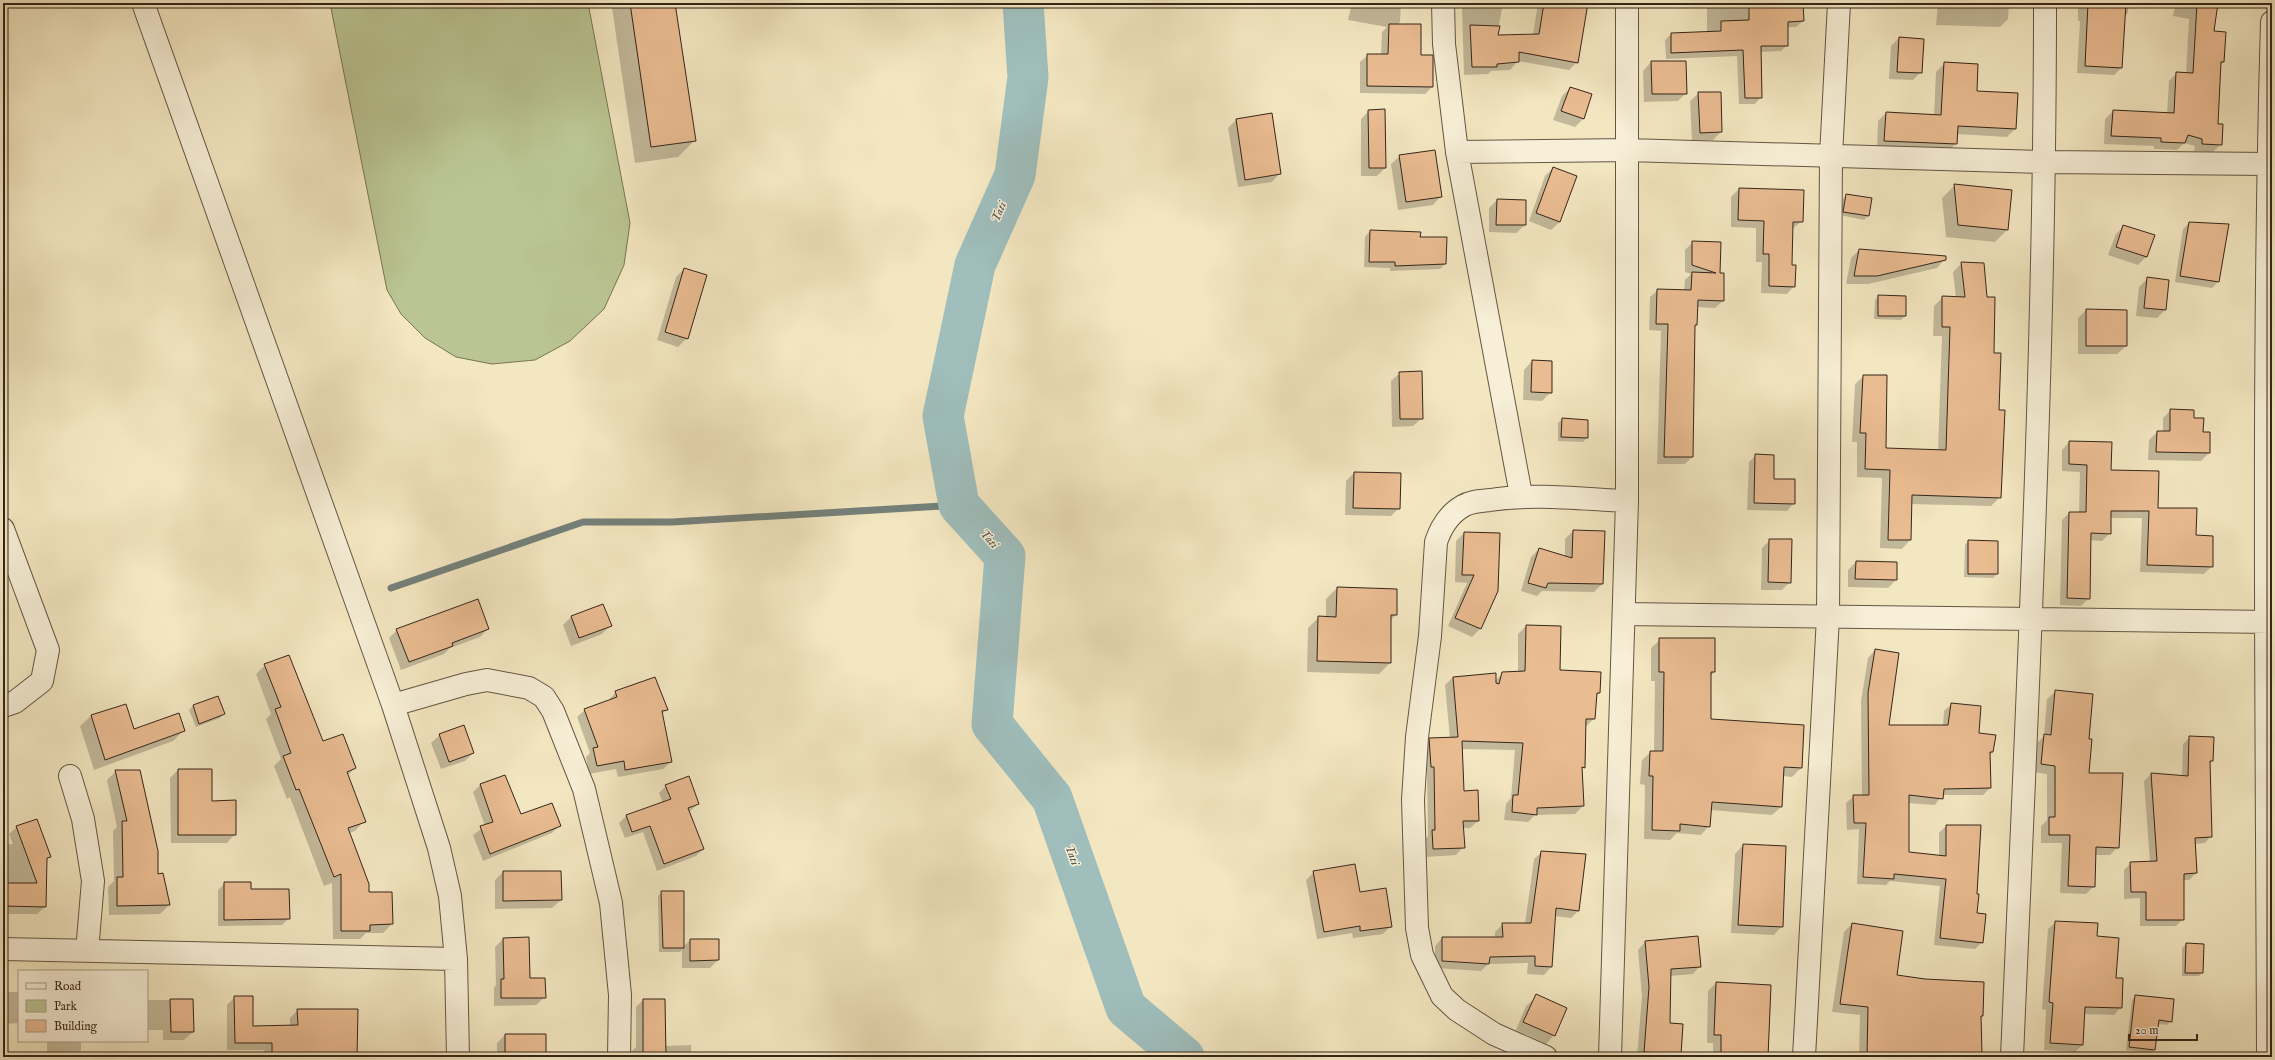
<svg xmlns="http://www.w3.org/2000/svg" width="2275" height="1060" font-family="'IM FELL English',serif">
<rect width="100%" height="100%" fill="#f3e7c1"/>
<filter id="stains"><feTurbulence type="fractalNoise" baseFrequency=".005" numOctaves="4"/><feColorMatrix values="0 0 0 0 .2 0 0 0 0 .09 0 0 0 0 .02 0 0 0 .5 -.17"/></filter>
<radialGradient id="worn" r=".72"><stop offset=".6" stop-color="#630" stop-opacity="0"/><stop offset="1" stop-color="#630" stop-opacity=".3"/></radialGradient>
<!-- green -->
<path fill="#bac593" stroke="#777556" d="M330,3H588L630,223L624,265L604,309L570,341L535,360L492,364L456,357L425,338L401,314L387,290Z"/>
<!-- shadow -->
<path fill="#0003" d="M618,3H674L694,141L678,157L635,163L612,8Z
M1352,3H1401L1400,22L1397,25L1420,56H1432V87L1425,94L1360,93V62L1368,55H1381L1382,32L1387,27L1348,20Z
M1452,3H1503L1497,36L1533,35L1538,3H1587L1577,62L1569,70L1518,61L1510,70L1491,71L1488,74L1464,75L1462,7L1452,5Z
M1707,3H1802L1803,21L1796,27H1787V45L1781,51L1760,52L1761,97L1755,104H1739L1737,56L1666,59L1665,40L1671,34L1707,33Z
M1938,3H2009L2008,19L2000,27L1936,25Z
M2078,3H2217L2213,32L2223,62L2220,66L2217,125L2221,144L2213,152L2194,151L2195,146L2184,143L2177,150L2154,149V146L2104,144L2105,119L2113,111L2167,114L2169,81L2177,73L2186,74L2189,19L2173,16L2175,6L2128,4V13L2124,17L2121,68L2114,75L2077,73L2080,21H2078Z
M1899,38L1921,72L1913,80L1889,79L1891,46Z
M1651,62L1686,93L1678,101L1644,102L1643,71Z
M1945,63L2015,129L2007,137L1957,134L1956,143L1948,152L1877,149L1878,121L1886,113L1934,116L1936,72Z
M1570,88L1591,95L1583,119L1575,127L1553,120L1562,96Z
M1699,93L1721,132L1713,140L1692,141L1690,101Z
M1369,111L1385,168L1377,176H1361V119Z
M1236,120L1280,173L1272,182L1238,187L1228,128Z
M1400,156L1441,196L1433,205L1398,210L1391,164Z
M1553,168L1560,222L1551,230L1529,221L1545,176Z
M1955,185L2007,230L1995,242L1946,237L1942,198Z
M1739,189L1802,221L1792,229L1791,266L1794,286L1787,294L1761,293L1762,262H1756V228L1731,227V197Z
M1847,195L1868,216L1864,220L1840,215L1843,199Z
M1497,200L1525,225L1516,233L1489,232V208Z
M2189,223L2218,282L2212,288L2175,282L2183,229Z
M2124,226L2153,236L2146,257L2138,265L2108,255L2116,234Z
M1370,231L1419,238L1445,264L1440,269L1390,271V268L1364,267L1365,237Z
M1693,242L1719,274L1723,301L1715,308L1696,307V325L1694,327L1692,457L1685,464H1657L1661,331L1649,330L1650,297L1658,290L1684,291L1685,280L1691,274L1685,272V250Z
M1859,250L1945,259L1937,268L1868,284H1846L1851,258Z
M1962,263L1986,298L1998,411L2000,497L1991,506L1911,504L1910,540L1902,549L1880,548L1882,478L1857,477V442H1852L1855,384L1864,376L1885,449L1938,451L1942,336H1933L1934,306L1943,297L1956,298L1953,272Z
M684,269L687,338L678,347L657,340L676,277Z
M2148,278L2165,310L2157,318L2136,316L2139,287Z
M1878,296L1905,316L1901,320L1874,319L1875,300Z
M2086,310L2126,311V346L2117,354H2078V318Z
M1532,361L1551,392L1542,401L1523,400L1524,370Z
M1400,373L1422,418L1413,426L1392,427L1391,381Z
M2171,410L2193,419L2202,433H2209V453L2201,461L2148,460L2149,440L2157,432H2163V418Z
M1562,419L1587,421V438L1583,442L1558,441V423Z
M2069,442L2110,471L2195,536L2212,566L2204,574L2140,572L2142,518H2110V533L2102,541L2090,540L2089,598L2081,606L2060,605L2062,520L2069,513H2079L2080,472L2062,471V450Z
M1756,455L1773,480L1794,503L1787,511L1747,510L1749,462Z
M1354,473L1400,474L1399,508L1391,516L1345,515L1346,481Z
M1573,531L1602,584L1594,592L1542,591L1537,596L1521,591L1531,557L1539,549L1565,556V539Z
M1464,533L1497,590L1480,629L1472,637L1448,626L1467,583L1455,582L1456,541Z
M1770,540L1790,582L1782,590H1761L1762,548Z
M1968,541L1997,542V574L1993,578L1964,577L1965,545Z
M1856,562L1896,580L1888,588L1848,587V570Z
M1337,588L1396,615L1390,620V663L1379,674L1307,672L1308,628L1319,617H1326V599Z
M603,605L610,626L602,634L571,646L563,625L571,617Z
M1526,626L1559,671L1599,693L1595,697L1594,719L1585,727L1584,767L1581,770L1583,806L1575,814L1535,815L1528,822L1504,820L1506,804L1511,798L1515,750L1461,749L1463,792L1478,821L1470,828H1462L1463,847L1456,855L1426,857L1425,839L1428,836L1427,774H1424L1422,747L1430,739H1450L1445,685L1453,677L1495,674V681L1503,673L1518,672V634Z
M488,629L480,637L450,648L444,654L401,670L389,638L397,630Z
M1660,640L1714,672L1710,677V720L1801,768L1792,777L1783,776L1781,807L1772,815L1711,810L1709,826L1701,835L1677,833L1670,840L1644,839L1645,785L1640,784L1642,760L1651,752H1654L1655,681H1651V648Z
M1875,650L1888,726H1943L1944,711L1952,704L1993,752L1989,755L1990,788L1983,795H1942L1935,805L1908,803V853L1939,856V833L1946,826L1975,914L1982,942L1975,949L1934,945L1940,886L1890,881L1886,885L1857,884L1859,829L1847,830L1846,803L1854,796H1862L1861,701L1868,658Z
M265,665L322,743L355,768L347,776L364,821L355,831L349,833L368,893H392V924L383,933H366L360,939H333L332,883L324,886L290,797L287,799L274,766L281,759L266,719L271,714L256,674Z
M2056,691L2088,740V774L2118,847L2110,855H2095L2094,886L2086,894L2060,893L2062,843H2041V826L2047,820V774L2033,772L2036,744L2044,736L2047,699Z
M616,692L667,709L662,714L671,762L663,769L618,777L616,769L589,774L586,757L590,753L577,717L585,710L608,701Z
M217,698L223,714L220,718L196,727L189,710L193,706Z
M126,705L134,731L184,730L173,741L94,770L80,726L91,716Z
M440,735L473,753L465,761L441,769L431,743Z
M2190,737L2212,761L2209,764L2211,836L2205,843L2195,844L2196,873L2189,880H2183V919L2176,926H2140V898L2124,899V870L2131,863L2150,862L2144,781L2151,774L2182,777L2183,744Z
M178,770L211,802L235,834L227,843H171L170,778Z
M116,771L169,905L160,914L109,915L108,887L114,881L113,831L117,827L107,780Z
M504,776L521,816L560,825L552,833L483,861L473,835L485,826L473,792L480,785Z
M666,786L698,804L689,812L703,849L696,856L657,871L643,832L625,838L619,823L626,816L663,803L659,793Z
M17,827L50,857L46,860L45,907L37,914H3V845L13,844L9,834Z
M1743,845L1782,926L1774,935L1731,933L1735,854Z
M1542,852L1578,911L1571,918L1554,916L1551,967L1544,975L1527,974L1528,963L1488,964L1481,971L1435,968V946L1442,938H1495V932L1503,924H1525L1534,859Z
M503,872L561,900L552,908L495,909V880Z
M1314,872L1359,893L1391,926L1383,934L1353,938L1352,933L1317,939L1306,880Z
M225,883L250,890L288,919L282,925L218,926V890Z
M662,892L683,947L690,940L718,960L710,968H682V950L680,952H659L658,896Z
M2056,922L2096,937L2115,979L2121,1007L2114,1015L2084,1014L2082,1045L2075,1052L2044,1050L2046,1010L2042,1009L2048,929Z
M1852,924L1896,976L1982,1016L1980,1018L1981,1055L1979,1057H1859L1860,1015L1832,1012L1844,932Z
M503,939L529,979L545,997L536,1005L494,1006V988L496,985L495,947Z
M1645,942L1700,966L1693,974L1670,976L1669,1024L1680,1055L1678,1057H1637L1642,996L1638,950Z
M2186,944L2202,972L2199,976H2182V948Z
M1716,983L1770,986L1768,1057H1713V1043H1707L1708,991Z
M3,992H19V1023L3,1024Z
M2136,996L2171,1021L2167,1025L2157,1024L2155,1049L2151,1053L2126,1050L2132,1000Z
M235,997L252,1027L290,1026V1018L298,1010L356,1057H264V1050H227V1005Z
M1535,998L1565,1008L1554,1035L1546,1044L1516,1030L1526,1006Z
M147,1000H192L193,1032L184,1040H163V1030H147Z
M643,1000L665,1046L691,1045V1057H630V1053L636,1047V1007Z
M505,1035H545V1057H497V1043Z
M47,1041H81V1050L78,1057H47Z"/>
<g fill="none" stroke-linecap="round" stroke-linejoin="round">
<!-- stream -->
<path stroke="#74817b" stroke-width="7" d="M391,588L583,522H672L959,505"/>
<!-- river -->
<path stroke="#9fbebc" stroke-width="41" d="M1023,3L1028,77L1015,175L975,265L943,416L959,505L1005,556L992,724L1052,798L1126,1008L1184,1057"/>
</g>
<!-- building -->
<path fill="#eabc92" stroke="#342519" d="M630,3H675L696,141L651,147Z
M1544,3H1588L1578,63L1519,52V62L1497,64V67H1472L1470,25L1500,26L1498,35L1539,34Z
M1749,3H1803L1804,21L1788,22V46H1761L1762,98H1745L1743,50L1671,53V33L1721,31V21L1749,20Z
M2088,3H2126L2122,68L2085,66Z
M2197,3H2218L2214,31L2226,32L2224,62H2221L2218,124H2223L2222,145L2202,144V139L2188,135L2185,143L2161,142V138L2111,136L2113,110L2174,113L2176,72L2193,73Z
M1389,24H1421V55H1433V87L1367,86V54H1388Z
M1899,37L1924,39L1922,73L1897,72Z
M1651,61H1686L1687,94H1652Z
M1944,62L1978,64L1977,91L2018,93L2016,129L1958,126L1957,144L1884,141L1886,112L1941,115Z
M1570,87L1592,94L1584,119L1561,111Z
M1698,92H1721L1722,132L1700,133Z
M1385,109L1386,168H1369L1368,110Z
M1272,113L1281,174L1245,180L1236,119Z
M1435,150L1442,197L1406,202L1399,155Z
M1553,167L1577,176L1560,222L1536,213Z
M1954,184L2012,190L2008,230L1958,225Z
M1739,188L1804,190L1803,222H1793L1792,265H1796L1795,287L1769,286V254H1763L1764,221L1738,220Z
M1846,194L1872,198L1869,216L1843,212Z
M1497,199L1526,200V225H1496Z
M2189,222L2229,224L2219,282L2180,276Z
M2123,225L2155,235L2147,257L2116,247Z
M1370,230L1421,232L1420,237H1447L1446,264L1395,266V262H1369Z
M1692,241L1721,242L1720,273H1724V301L1698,300L1697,325H1695L1693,457H1664L1668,324H1656L1657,289L1691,290L1692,272L1716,273L1692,265Z
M1859,249L1946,256V260L1877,276H1854Z
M1961,262L1984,263L1987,297H1995L1994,353H2001L1999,410H2005L2001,498L1912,495L1911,540H1888L1890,470L1865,469L1866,433H1860L1863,375H1887L1886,448L1946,450L1950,327H1942V296L1965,297Z
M684,268L707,275L688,339L665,332Z
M2147,277L2169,280L2166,310L2144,308Z
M1878,295L1906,296V316H1878Z
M2086,309L2127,310V346H2086Z
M1532,360L1552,361V393L1531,392Z
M1422,371L1423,419H1400L1399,372Z
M2170,409L2194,410V418H2204L2203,432H2210V453L2156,452L2157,431H2170Z
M1562,418L1588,420V438L1561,437Z
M2069,441L2112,442L2111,470L2159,471L2158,508H2197L2196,535L2213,536V567L2147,565L2149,511H2111V534L2091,533L2090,599L2067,598L2069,512H2086L2087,465L2069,464Z
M1755,454L1774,455V479H1795V504L1754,503Z
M1354,472L1401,473L1400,509L1353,508Z
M1573,530L1605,531L1603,584L1548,583L1546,588L1528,583L1539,548L1572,558Z
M1464,532L1500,533L1498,591L1481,629L1455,618L1474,575H1462Z
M1769,539H1792L1791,583L1768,582Z
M1968,540L1998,541V574H1968Z
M1856,561L1897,562V580L1855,579Z
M1337,587L1397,589V615H1391V663L1317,661L1318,616L1336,617Z
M478,599L489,629L452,643L453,646L409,662L396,629Z
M603,604L612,626L579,638L571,616Z
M1526,625L1561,626L1560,670L1601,672L1600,693H1597L1595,719H1586L1585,768L1582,767L1584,806L1537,808V815L1512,812L1513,795H1518L1523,743L1462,741L1464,791L1478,790L1479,821H1463L1465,848L1433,849L1432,830H1435L1434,767H1431L1429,738L1458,737L1453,677L1496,673V683L1499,684L1502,672L1525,671Z
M1659,638H1715V672H1711V719L1804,725L1802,768L1784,767L1782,807L1712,802L1710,827L1680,824V831L1652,830L1653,776H1649L1650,751H1663L1664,672H1659Z
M1875,649L1899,653L1889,725H1948L1951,703L1981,706L1979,733L1996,735L1993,752H1990L1991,788L1944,789L1943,799L1909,795V852L1946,856V825H1981L1977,894H1979L1977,913L1986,914L1983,943L1940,938L1946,879L1894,874V879L1863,877L1866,823H1854L1853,795H1869L1868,693Z
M289,655L323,741L343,734L356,768L347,772L366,822L348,828L369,884V892H392L393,924L370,925V931H341V874L334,877L299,789L296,790L283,756L291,753L275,709L281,707L264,664Z
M655,677L668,710L662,711L672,762L625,770L624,761L597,766L593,748L598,747L584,709L617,697L615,691Z
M2055,690L2093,694L2089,739H2092L2089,773H2123L2119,848L2096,847L2095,887L2068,886L2070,835H2049V817H2055V766L2041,764L2044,734L2051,735Z
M218,696L225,714L199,724L193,705Z
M126,704L134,729L179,713L185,731L105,760L91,715Z
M464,725L474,753L449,762L439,734Z
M2189,736L2214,737L2213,761H2210L2212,837L2195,838L2197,873L2184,874V920H2146V892H2131L2130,862L2157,861L2151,773L2188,776Z
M178,769H212V801L236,800V835H178Z
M115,770H140L158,851V874L163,873L170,905L117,906V877H123L122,821H127Z
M505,775L521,814L552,803L561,826L490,854L480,826L493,822L480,784Z
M689,776L699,804L688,808L704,849L664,864L650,826L632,832L626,815L671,799L665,785Z
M37,819L51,857L47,858L46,907L3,906V883H37L16,826Z
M1743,844L1786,846L1783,927L1738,925Z
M1541,851L1586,854L1579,911L1556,908L1552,967L1535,966V956L1490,957L1489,964L1442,961V937H1503L1502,923H1531Z
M1355,864L1360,892L1386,888L1392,927L1360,931V926L1324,932L1313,871Z
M503,871H561L562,900L503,901Z
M224,882H251V889H289L290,919L224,920Z
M661,891H684V948H663Z
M2055,921L2098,923L2097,936L2119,938L2116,978H2123L2122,1008L2085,1007L2083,1045L2050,1043L2053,1003L2049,1002Z
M1852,923L1903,931L1897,975L1925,979L1984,982L1983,1016H1981L1982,1055L1867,1057L1868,1007L1840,1004Z
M1698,936L1701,967L1671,969L1670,1023L1683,1024L1681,1055L1644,1052L1649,987L1645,941Z
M529,937L530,978H545L546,998H501V979H504L503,938Z
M690,939H719V960L690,961Z
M2186,943L2204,944L2203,973H2185Z
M1716,982L1771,985L1768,1057H1721V1035H1714Z
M1536,994L1567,1008L1555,1036L1523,1022Z
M2135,995L2174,999L2172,1022L2159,1020L2155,1050L2129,1047Z
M234,996H253V1026L298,1025L297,1009H358L357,1057H272V1043H235Z
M170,999H193L194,1032H171Z
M643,999H665L666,1057H643Z
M505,1034H546V1057H505Z"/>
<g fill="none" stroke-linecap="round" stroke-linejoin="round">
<defs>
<path id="street" d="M143,3L393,705L439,848L450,896L456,959L458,1057
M1443,3L1444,44L1457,152L1521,495
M1457,152L1627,150L2045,162L2272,164
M3,529L48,650L42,681L15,702L3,706
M1625,614L2272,622
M393,705L466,684L487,680L529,688L544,697L553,711L584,789L611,903L620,995L619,1057
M70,776L83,819L93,881L87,951
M3,949L456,959
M1546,1057L1494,1034L1457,1010L1442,996L1422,955L1417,928L1413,800L1417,737L1430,636L1436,542C1441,527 1449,514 1463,506C1471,501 1481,501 1490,500C1536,493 1581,499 1627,501
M1610,1057L1627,501V3
M1804,1057L1828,617L1831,156L1839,3
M2012,1057C2027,706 2045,354 2045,3
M2268,1057C2267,712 2262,367 2272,22"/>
</defs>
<!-- street casing -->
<use href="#street" stroke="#645643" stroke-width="24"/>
<!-- street -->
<use href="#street" stroke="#f7efd7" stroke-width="22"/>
</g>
<g text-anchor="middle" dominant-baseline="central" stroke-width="3" stroke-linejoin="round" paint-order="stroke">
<!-- water labels -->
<g font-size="12" font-style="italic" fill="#54534a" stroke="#f7efd7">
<text transform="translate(999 212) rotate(-66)">Tati</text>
<text transform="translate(989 539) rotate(48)">Tati</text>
<text transform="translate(1072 855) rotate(71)">Tati</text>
</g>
</g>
<!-- margin -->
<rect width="2275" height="1060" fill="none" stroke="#f3e7c1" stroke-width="16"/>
<rect x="4" y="4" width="2267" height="1052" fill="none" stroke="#342519" stroke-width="2"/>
<rect x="8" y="8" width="2259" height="1044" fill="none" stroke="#342519"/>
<!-- legend -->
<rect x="18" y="970" width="130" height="72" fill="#f7efd7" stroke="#a99e8b"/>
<rect x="26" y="983" width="20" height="6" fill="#f7efd7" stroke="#a99e8b"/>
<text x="54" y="990" font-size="12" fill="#342519">Road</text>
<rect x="26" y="1000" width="20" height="12" fill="#bac593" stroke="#a99e8b"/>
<text x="54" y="1010" font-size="12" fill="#342519">Park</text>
<rect x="26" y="1020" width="20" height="12" fill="#eabc92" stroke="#a99e8b"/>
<text x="54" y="1030" font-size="12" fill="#342519">Building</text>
<!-- scale -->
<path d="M2129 1034v6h68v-6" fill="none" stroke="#342519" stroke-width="2"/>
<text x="2135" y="1034" font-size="12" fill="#342519" stroke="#f7efd7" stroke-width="3" paint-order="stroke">20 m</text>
<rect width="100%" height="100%" filter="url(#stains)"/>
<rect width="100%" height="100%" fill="url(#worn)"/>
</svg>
